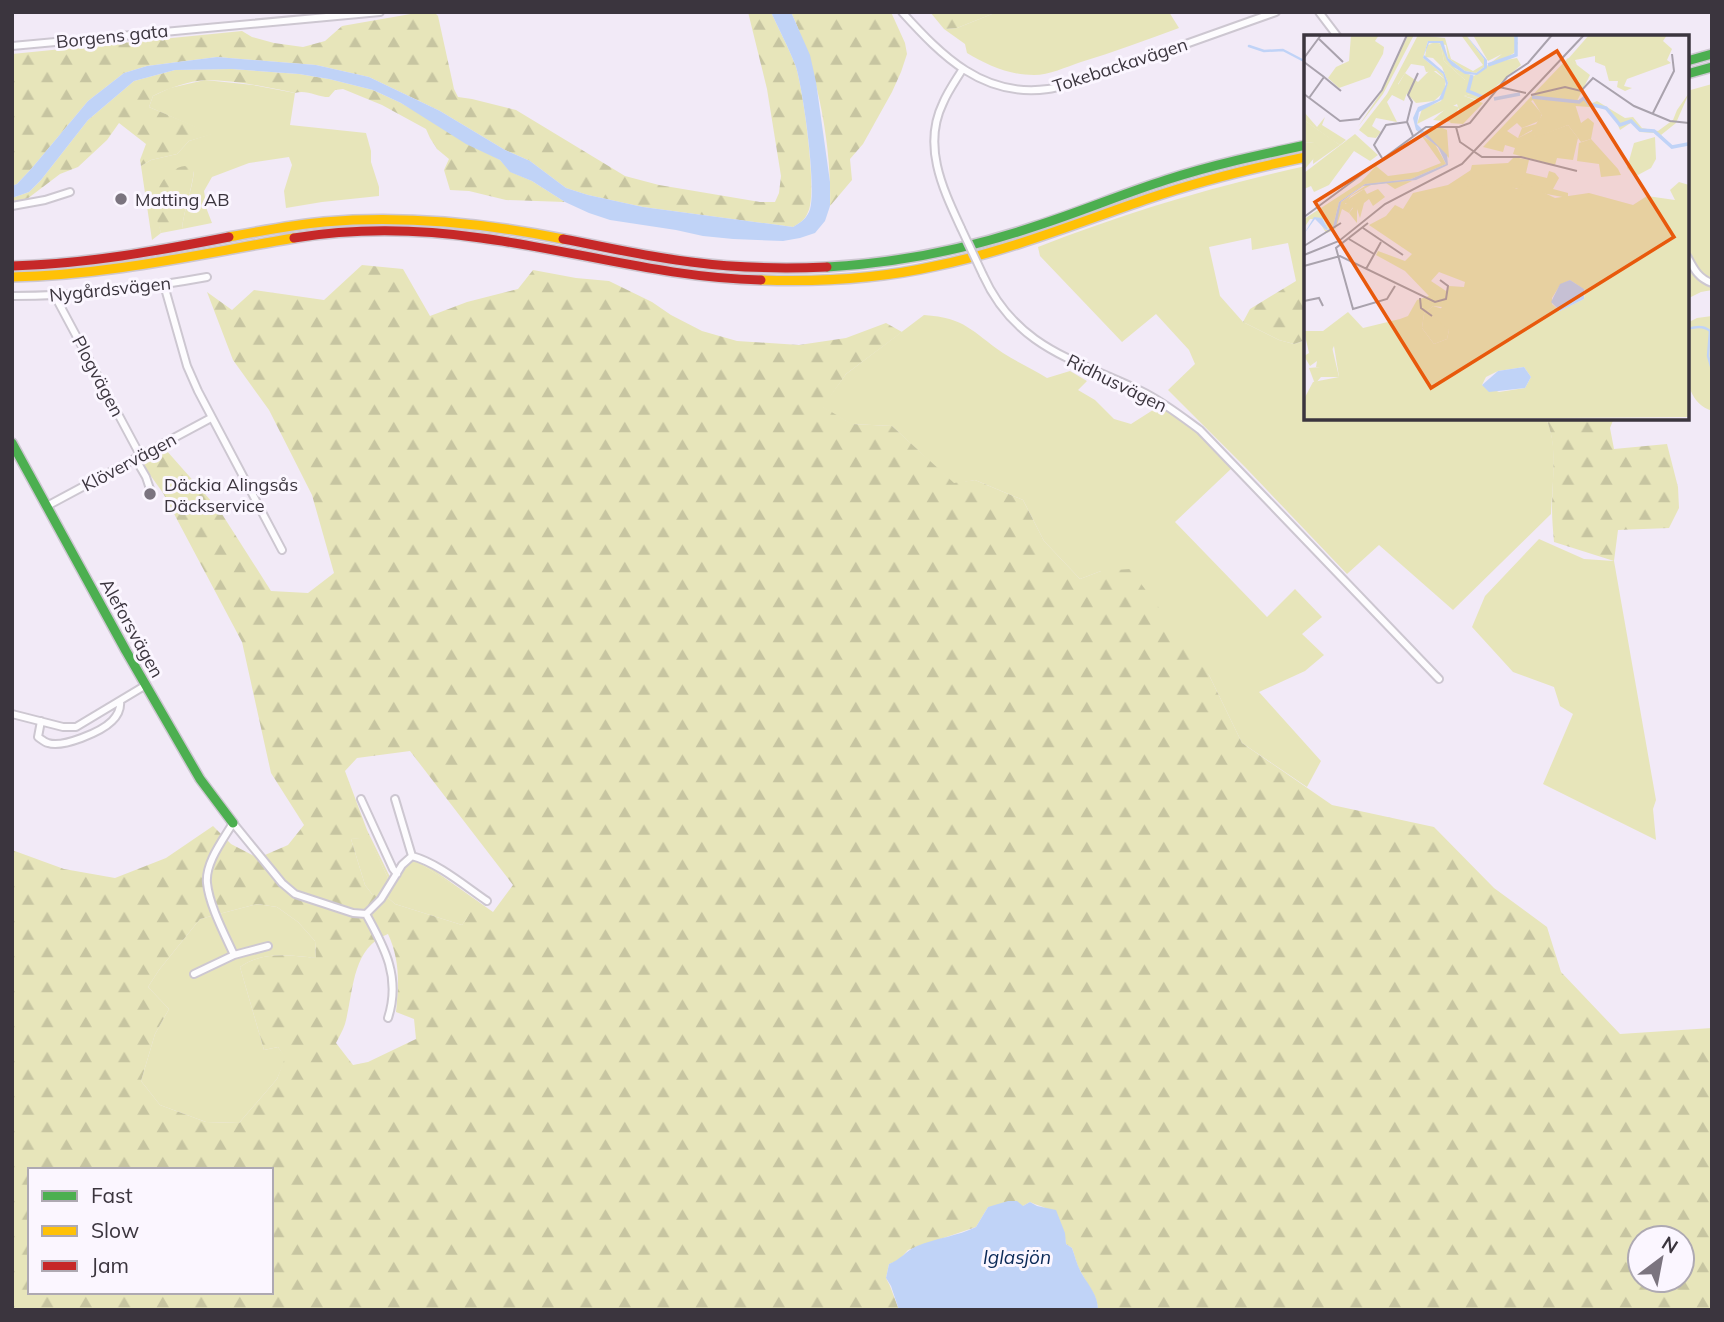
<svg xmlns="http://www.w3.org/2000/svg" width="1724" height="1322" font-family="Mulish,sans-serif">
<defs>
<pattern id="forest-firs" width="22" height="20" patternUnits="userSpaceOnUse" patternTransform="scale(1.75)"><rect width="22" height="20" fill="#e7e5ba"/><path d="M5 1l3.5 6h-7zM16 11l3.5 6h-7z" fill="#c7c5a1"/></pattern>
</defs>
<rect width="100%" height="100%" fill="#f2eaf7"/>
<!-- green -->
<path fill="#e7e5ba" d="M997,12H1169L1179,28C1146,40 1114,52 1081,62C1066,67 1049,75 1034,75C1009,75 987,65 967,53L965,44L944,29L957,28Z
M205,80L253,85L295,93L290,125L366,133L371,151V162L379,187V196L322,202L286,208L284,191L292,165L289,157L249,163L212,177L204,191L207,210L212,223L182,229C184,209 192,191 194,171L155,208L161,233L152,240L141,166L151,160L177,154L189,141L211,134L149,107L153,96L170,88Z
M1712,84V290L1701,292L1687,299V91Z
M1306,166V281H1296L1288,243L1252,250L1251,238L1209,247L1220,296L1243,322L1279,340L1294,344L1306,340V418H1546C1559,447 1552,483 1551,514L1453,610L1379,545L1347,574L1246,468L1168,390L1195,364L1189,350L1156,314L1122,342L1040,256L1038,247C1125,213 1214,186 1306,166Z
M924,315C966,318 971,331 1003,353C1017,362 1033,369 1047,378L1070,371L1087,381L1078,390L1095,400L1114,419L1131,424L1153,410L1163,407L1197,433L1233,467L1175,522L1267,617L1295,589L1322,617L1302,634L1324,655L1305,671L1259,692L1321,761L1307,787L1242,743L1209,675L1101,571L1080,579L1044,541L1023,500L975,480L954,484L892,426L851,424L822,407L846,374Z
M1712,316V411C1678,400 1687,352 1687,323L1697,318Z
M1539,539L1584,559L1614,561L1656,800L1653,809L1656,840L1543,784L1573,714L1560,706L1554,687L1513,672L1472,627L1485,596Z
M369,837L388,878L379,896L372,894L365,885L351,839Z
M417,861L478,902L462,925L395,904L387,897L398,876L408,862Z
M257,904L277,907L298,922L315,941L316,958C289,955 263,951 240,967L264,1050L278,1047L286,1058L277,1079L239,1123L206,1122L160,1105L141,1081L155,1034L169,1009L148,987L159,970L200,919Z"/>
<!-- forest -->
<path fill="url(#forest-firs)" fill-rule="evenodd" d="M422,12H434L438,16L454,89L458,97L472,99L516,110L625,176L659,185L760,202H775L779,193L781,176L767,89L748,12H771C779,30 789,48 796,67C803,89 818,194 808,212C805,220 800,223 793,227L643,207L588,195L566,188L530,161L505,150L440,111L369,77L316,65L217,57L147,66L124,73L88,101L32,168L17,184L12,186V54L242,31L252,37L274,43L303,47L325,41L342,26Z
M791,12H891L905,43L907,54L901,72L892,92L863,144L850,159L852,180L830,206C832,145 817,68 791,12Z
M930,12H997L957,28L944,29Z
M232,69L299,74L329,79L373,90L401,103L500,160L511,172L532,181L565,202L506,200L469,191L450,190L444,170L449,159L437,149L430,138L426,129L382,105L343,89L335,90L329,97C317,97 306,89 295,93C267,87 234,80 206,80C188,81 169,88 153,96L149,107L213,134L189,141L177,154L151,160L141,166L140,160L146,144L119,123L107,140L78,167L60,174L27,199L12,201V198L29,192L41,180L88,120L134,81L175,70Z
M185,166L194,170C192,190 184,209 182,229L161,233C159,226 156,218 155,210C153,192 166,168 185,166Z
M362,265L403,269L430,316L467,302L518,289L533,270L576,278L609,281L652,302L671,315L702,331L737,341L799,345L846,338L886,323L902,332L846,374L823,407L852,424L892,426L954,483L975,480L1023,500L1044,541L1080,579L1101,571L1130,569L1209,675L1242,743L1332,805L1434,827L1494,888L1547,927L1561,972L1620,1034L1712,1028V1310H1098C1098,1296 1088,1286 1082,1274C1077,1267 1075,1256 1072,1248L1066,1244C1064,1229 1060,1217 1047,1209C1042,1206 1036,1205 1030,1202L1023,1206L988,1207L976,1227L908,1250L898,1261L889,1264L886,1278L890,1286L899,1310H12V850L64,869L115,878L166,858L213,826L231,844L258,858L288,845L304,825L271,773L242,642L163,493L143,465L166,450L220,511L271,591L308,593L334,573L312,495L269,410L233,360L207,292L232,310L254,290L324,300ZM410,751L513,885L493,912L418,859L403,858L390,877L367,830L345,771L357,758ZM369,838L388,878L379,895L372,894L365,885L351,839ZM417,861L477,902L462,925L395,904L387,897L398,876L408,862ZM257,904L277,907L298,922L315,941L316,958C289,955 263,951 240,967L264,1050L278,1047L285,1058L277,1079L239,1123L206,1122L160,1105L141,1081L155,1034L169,1009L148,987L159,970L200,919ZM388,934C400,960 399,983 396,1012L414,1019L416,1039L368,1062L353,1065L336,1043C339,1037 343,1030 345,1024C354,992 351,948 388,934ZM30,1170H271V1292H30ZM1640,1238H1682V1280H1640Z
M1296,281H1306V340L1294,344L1279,340L1243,322L1250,309Z
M1546,418H1614L1610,428L1614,449L1667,444L1678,487L1679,508L1669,528L1618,530L1614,561L1554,542C1553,531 1552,519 1552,508C1552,479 1558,446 1546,418Z"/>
<!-- water -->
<path fill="#c0d3f7" d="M771,12H791L810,55L816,82L830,182V206L825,221L815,233L800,238L783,241L733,239L703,236L676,230L610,220L589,213L565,202L532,181L510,172L500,160L466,144L401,103L373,90L329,79L299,74L232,69L175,70L134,81L88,120L41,180L29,192L12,198V186L17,184L32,168L88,101L124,73L147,66L217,57L316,65L369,77L440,111L505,150L530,161L566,188L588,195L643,207L793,227C800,223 805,220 809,212C818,194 803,89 796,67C789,48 779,30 771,12Z
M1008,1201H1017L1023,1206L1030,1202L1037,1206L1056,1210L1065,1233L1066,1244L1072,1248C1075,1256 1077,1266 1082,1274C1089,1286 1098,1295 1098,1310H899L891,1286L886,1278L889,1264C900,1260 906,1251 917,1246C936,1238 958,1236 976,1227L988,1207Z"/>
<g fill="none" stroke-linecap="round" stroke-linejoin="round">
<!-- stream -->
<path stroke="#c0d3f7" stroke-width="2.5" d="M1249,46L1264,51L1283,50L1306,62
M1687,329C1695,327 1703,325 1710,331L1708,356L1712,370"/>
<defs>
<path id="street" d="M902,12C942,56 983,98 1048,89C1058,88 1069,84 1079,82L1276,12
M1319,12L1338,37
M12,46L380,12
M12,206L45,200L70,192
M961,228C943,189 922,146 943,103C948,91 956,80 962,70
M1687,256C1694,269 1698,278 1712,283
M983,275C1016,348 1076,360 1141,391C1162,401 1181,416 1200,430L1439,679
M164,285L187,366L198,391L282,550
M12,296C78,296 142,289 207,277
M55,296L140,455
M135,458L146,477L151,492
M47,506L211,418
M12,714L63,727H76L146,685
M41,721L38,737C41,739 44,742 48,743C63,748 101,732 112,721C118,715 121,709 120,701
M361,799L393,869L397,874
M412,856C438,863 465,886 487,901
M366,914C385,948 401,978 388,1018
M234,955C225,935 209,905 207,883C205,863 223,840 233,823L282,883L295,894L353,913L366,914L381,899L402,865L412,856L395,799
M194,974L234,955L268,946"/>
<path id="fast" d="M1687,61L1712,54
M1687,74L1712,67
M827,267C898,263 968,249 1036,226C1080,212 1122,194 1166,180C1212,165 1259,155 1306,145
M12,443L126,651L200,779L233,823"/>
<path id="slow" d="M229,237C261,231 292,225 324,222C405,215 484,223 563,239
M12,277C109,275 199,254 294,238
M761,280C819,282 878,279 935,266C1008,251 1077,223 1147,199C1199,181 1252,168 1306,157"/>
<path id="jam" d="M294,238C355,228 419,229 481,238C574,250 665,278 761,280
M563,239C606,247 648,257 691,262C736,268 781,269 827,267
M12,266C86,264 157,251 229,237"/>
</defs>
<!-- street casing -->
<use href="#street" stroke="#cdc7d1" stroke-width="10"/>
<!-- fast casing -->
<use href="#fast" stroke="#cdc7d1" stroke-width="12"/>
<!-- slow casing -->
<use href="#slow" stroke="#cdc7d1" stroke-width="12"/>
<!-- jam casing -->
<use href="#jam" stroke="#cdc7d1" stroke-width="12"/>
<!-- street -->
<use href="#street" stroke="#fdfcfe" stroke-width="6"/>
<!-- fast -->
<use href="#fast" stroke="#4caf50" stroke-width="9"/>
<!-- slow -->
<use href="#slow" stroke="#ffc107" stroke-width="9"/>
<!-- jam -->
<use href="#jam" stroke="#c62828" stroke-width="9"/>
<defs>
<path id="street-bridge" d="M961,228L983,275"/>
</defs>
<!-- street-bridge casing -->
<use href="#street-bridge" stroke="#cdc7d1" stroke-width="10" stroke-linecap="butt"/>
<!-- street-bridge -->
<use href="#street-bridge" stroke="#fdfcfe" stroke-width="6"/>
</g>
<!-- markers -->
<g fill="#7b747f" stroke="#fbf6ff" stroke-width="2.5">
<circle cx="121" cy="199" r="7"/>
<circle cx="150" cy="494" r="7"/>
</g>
<g text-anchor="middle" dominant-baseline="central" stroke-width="6" stroke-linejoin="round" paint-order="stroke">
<!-- street labels -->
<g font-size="18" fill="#3b353e" stroke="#fbf6ff">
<text transform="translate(112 36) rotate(-6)">Borgens gata</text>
<text transform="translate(1120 65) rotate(-18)">Tokebackavägen</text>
<text transform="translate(110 289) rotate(-6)">Nygårdsvägen</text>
<text transform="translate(98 376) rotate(62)">Plogvägen</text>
<text transform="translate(1117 383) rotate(26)">Ridhusvägen</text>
<text transform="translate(129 462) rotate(-28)">Klövervägen</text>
<text transform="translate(132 628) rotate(61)">Aleforsvägen</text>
</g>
<!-- poi labels -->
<g font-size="18" fill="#3b353e" stroke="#fbf6ff" text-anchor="start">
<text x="135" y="199">Matting AB</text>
<text x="164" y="484">Däckia Alingsås<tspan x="164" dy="21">Däckservice</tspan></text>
</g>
<!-- water labels -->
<g font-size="19" font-style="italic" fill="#0a2957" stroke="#fbf6ff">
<text x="1017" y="1257">Iglasjön</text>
</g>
</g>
<!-- overview -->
<g transform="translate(1304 35)">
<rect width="385" height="385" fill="#f2eaf7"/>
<path d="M169,0H209L214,8L210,18L197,26L213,23L217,30L180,62L168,58L166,44L198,19L184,26ZM131,8L137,11L140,26L161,45L166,59L160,61L179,68L159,89L146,88L155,75L153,69L113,89L118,74L137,66L144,48L138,32L129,23L121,22L123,10ZM264,23L286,40L273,66L282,60L286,69L293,66L321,83L329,82L338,93L354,96L369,85L373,75L385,58L372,88L357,100L368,111L385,109L368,113L350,98L336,97L328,87L316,95L311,83L300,73L271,71L248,55L227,66L238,79L235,86L218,93L213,88L203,96L214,103L230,95L231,102L264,90L274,103L269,125L253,123L251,130L209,119L211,113L201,110L199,117L179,112ZM127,34L142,45L140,57L130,66L112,68L94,50L101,38L114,47ZM0,77L13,92L21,82L18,90L42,105L36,110L28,105L0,85ZM287,104L314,134L317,140L297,142L295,129L273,126L275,108ZM210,122L225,125L222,138L243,143L245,136L251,138L255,143L249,154L264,158V163L205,152H162L168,130L204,128ZM60,154L63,159L74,154L81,162L69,171L65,164L60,168L56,183L53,174V188L45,178L49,173L40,167ZM129,271L139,274L135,277L145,295L143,304L130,309L118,293L120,279ZM28,312L35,342H17L11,349L5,333L16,332Z" fill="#e7e5ba"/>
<path d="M47,0H75L71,6L80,12L79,19L66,42L35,53L24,43L32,32L45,26ZM104,0H110L79,59L54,92L78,56ZM114,0L141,3L147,24L169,36L179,30L157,0H162L180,24V32L172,38L161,36L144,23L142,10L124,6L119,23L139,39L142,45L132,36L122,37L120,31L107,29L94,49L103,58L100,66L88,60L83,67L93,87L72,83L68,91L77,97L72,103L64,102L55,95L83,59ZM285,0H363L359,6L368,14L363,25L367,28L323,44L320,51L328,53L321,56L313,52L314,46H305L301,31L291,27V21L271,25L273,30L264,24ZM130,7L139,10L142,22L152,34L169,41L168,58L180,62L177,66L160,61L166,59L161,56V45L140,26L137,11L125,8ZM248,55L271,69L277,88L284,83L290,88L287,104L277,107L264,90L231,103L228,95L214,103L218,93L232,89L238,80L227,62ZM146,70L155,72L148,87L129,85ZM0,85L36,110L9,129L10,107L0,108ZM131,90L143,95L145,123L119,97ZM51,99L74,120L66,126L50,116L25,150L10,157L7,151L0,154V138ZM117,100L131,109L142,129L107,144L61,149L35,167L29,192L24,194L19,184H6L0,193V184L57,147L72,131L84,141L114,137L137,128ZM351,102L352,124L347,133L334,140L328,138L323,133L330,108ZM167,135L163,152L199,148L213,154L220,148L251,163L285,158L329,170L343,161L371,165L366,155L375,147L385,150V382L0,385V364L9,347L35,342L30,311L19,332H12L13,326L6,331L0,321L5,318L0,296H19L44,277L59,293L96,284L104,281L113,265L125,261L101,236L72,220L74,216L101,226L108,219L65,190L82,181L91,170L99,174L109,158L144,150ZM135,237L161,247L160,252L145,251L142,256L127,246ZM266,245L281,255L280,264L256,276L248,269V263L256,250ZM129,271L138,272L129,282L145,295L143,304L130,309L118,293L120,279ZM220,332L227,342L221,353L195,357L178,350L182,342L194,336ZM108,146L91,154L82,148L67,150L47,161L41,169L52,167L45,178L38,174L32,193L26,197L22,198L15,186L22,195H28L37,167L64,149L76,147Z" fill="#e7e5ba" fill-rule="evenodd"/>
<path d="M10,107L17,115L0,135V108Z" fill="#e7e5ba"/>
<path d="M162,0L183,25V33L173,40L161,39L148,31L143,25L136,8H125L120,20L140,37L144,48L139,64L115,77L113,89L143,120L144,130L112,145L59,151L37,167L32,192L22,195L11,184L0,199L10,182L18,183L24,194L29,192L35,167L61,149L107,144L142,129L134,112L112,95L109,83L114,72L135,64L142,49L139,39L119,23L124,6H139L144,23L161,36L172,38L180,32V24ZM266,245L280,254V264L256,276L247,267L256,249ZM220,332L227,342L221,353L185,357L178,350L194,336Z" fill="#c0d3f7"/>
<path fill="none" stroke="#c0d3f7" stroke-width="3.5" d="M184,30L212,20V0M168,40L164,56L181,63M228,62L275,67L280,63L285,69L302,73L316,90L327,86L336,95L350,96L368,112L384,109M190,64L216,59"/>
<path fill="none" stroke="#a9a2ad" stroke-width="2" d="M14,3L39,27M0,23L17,0M0,27L20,42L5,63M20,42L37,56M195,52L222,58M0,59L36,86L55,84L78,55L103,0M227,60L261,52L277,56L289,43L330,71L366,86L385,88M349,78L370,36L368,19M152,92L156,107L178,122H217L273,136M109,101L103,87L108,67L104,60L114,38M78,123L70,110L82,90L103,87M0,182L122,92H155L166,88L203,42L224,28L248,0M64,188L32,213L49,274L83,264L91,251M59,193L99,220M45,204L70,219M0,211L37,188M0,220L35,206L81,169L158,129L280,0M0,231L36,221L131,267L142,264L144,251L136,245M62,234L77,207M116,263L117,273L128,281M0,266L15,263L19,271"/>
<path fill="#e8590c" fill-opacity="0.15" stroke="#e8590c" stroke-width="3.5" d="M253,16L370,202L127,353L11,167Z"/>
<rect width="385" height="385" fill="none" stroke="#3b353e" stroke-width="3.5"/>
</g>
<!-- border -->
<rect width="1724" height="1322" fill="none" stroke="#3b353e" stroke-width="28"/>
<!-- legend -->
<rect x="28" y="1168" width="245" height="126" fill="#fbf6ff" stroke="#aea9b2" stroke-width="2"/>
<rect x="42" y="1191" width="35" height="10" fill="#4caf50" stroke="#aea9b2" stroke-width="2"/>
<text x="91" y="1203" font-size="21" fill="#3b353e">Fast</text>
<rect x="42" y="1226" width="35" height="10" fill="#ffc107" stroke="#aea9b2" stroke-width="2"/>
<text x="91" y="1238" font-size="21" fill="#3b353e">Slow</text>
<rect x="42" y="1261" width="35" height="10" fill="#c62828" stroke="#aea9b2" stroke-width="2"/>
<text x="91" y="1273" font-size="21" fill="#3b353e">Jam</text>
<!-- north arrow -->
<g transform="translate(1661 1259) rotate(32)"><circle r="33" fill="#fbf6ff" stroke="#aea9b2" stroke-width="2"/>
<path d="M0-5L12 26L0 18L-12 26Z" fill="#7b747f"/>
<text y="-10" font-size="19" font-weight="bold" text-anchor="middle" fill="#3b353e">N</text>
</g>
</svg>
